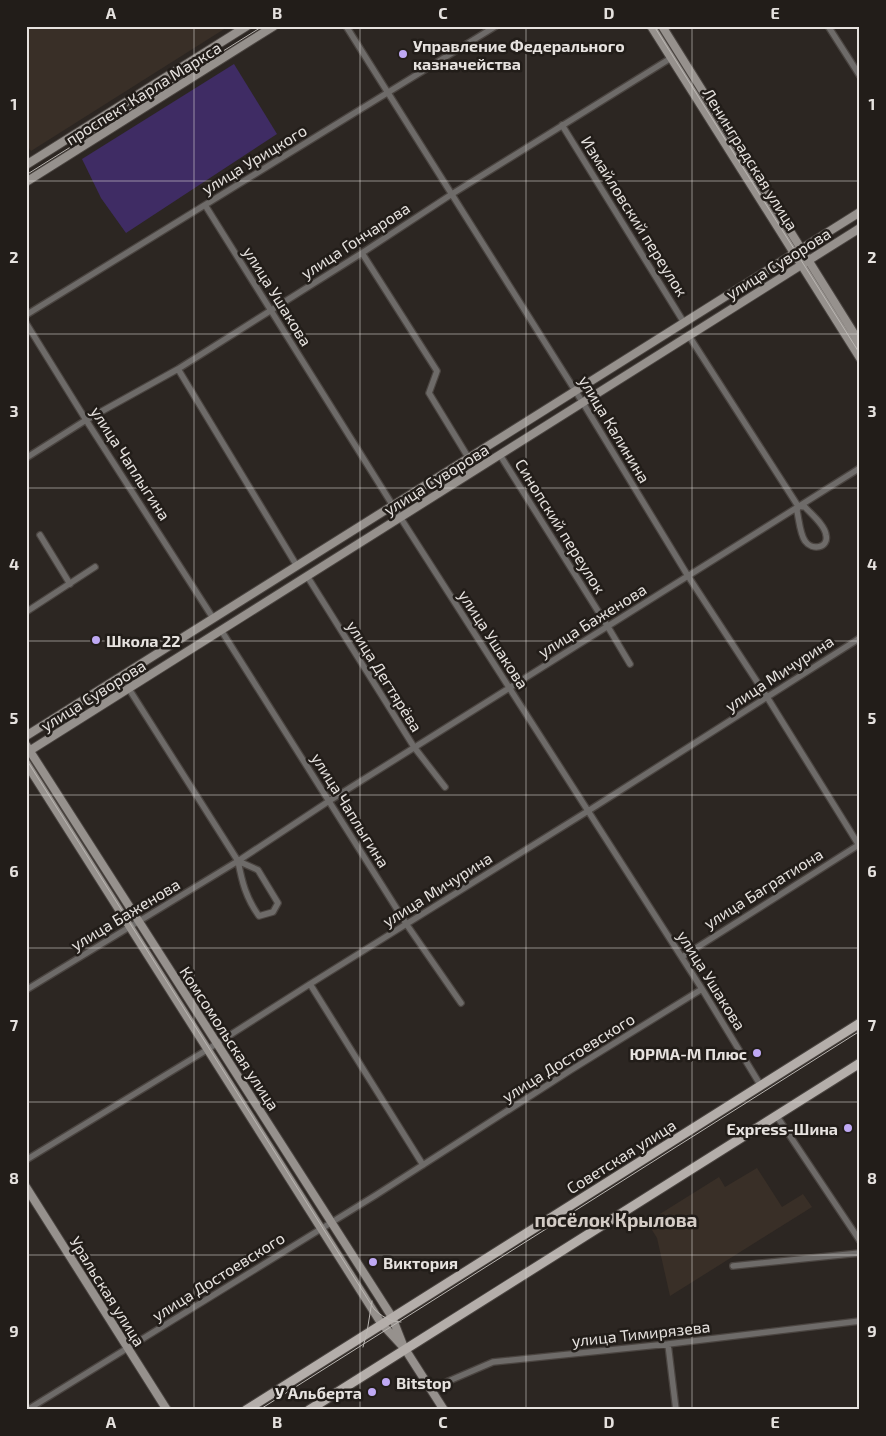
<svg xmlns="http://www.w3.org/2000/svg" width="886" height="1436" font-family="'Exo 2',sans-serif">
<rect width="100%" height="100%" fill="#2c2622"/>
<!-- built -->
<path fill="#392f27" d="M26,26H229L31,151L26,144Z
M757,1168L782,1207L803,1194L812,1207L670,1296L657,1238L647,1222L719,1177L725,1187Z"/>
<!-- green -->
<path fill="#3f2c64" d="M234,64L277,134L126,233L101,198L82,159Z"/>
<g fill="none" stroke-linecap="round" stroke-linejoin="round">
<defs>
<path id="street" d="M346,26L583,403L688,576L767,697L860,847
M828,26L860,76
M562,125L683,321
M205,205L400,517L702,989L761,1086
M362,253L437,371L429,393L468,457
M26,315L496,26
M26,323L86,420L213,618
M689,336L798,506L797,511C799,520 800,534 805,541C812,551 829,548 826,535C825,525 811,514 805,507L798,506
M178,369L297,566
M500,455L608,627L630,664
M26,458L86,420L178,369L362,253L452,194L671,58
M40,535L70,584
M307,576L414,747L445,787
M26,612L95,567
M221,630L407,925L461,1003
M129,689L238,861C242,882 246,898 259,916L273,912L278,903L258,870L238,861
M682,957L860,844
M310,984L423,1165
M26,990L238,861L329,801L860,468
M776,1115L860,1241
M26,1160L205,1051L310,984L588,811L860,638
M733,1266L860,1253
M668,1344L676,1410
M430,1389L493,1362L668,1344L860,1321
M27,1410L376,1195L571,1070L702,989"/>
<path id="secondary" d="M651,26L860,358
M662,26L860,343
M26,165L247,26
M26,182L274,26
M26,736L860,212
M26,745L392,1317L403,1345
M26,753L860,228
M26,763L381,1323L405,1349L444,1410
M26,1187L167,1410"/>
<path id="primary" d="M246,1410L860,1023
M309,1410L860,1063"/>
</defs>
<!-- street casing -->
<use href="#street" stroke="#4a4440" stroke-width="8"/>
<!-- secondary casing -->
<use href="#secondary" stroke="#4a4440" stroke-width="10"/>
<!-- primary casing -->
<use href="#primary" stroke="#4a4440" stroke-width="11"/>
<!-- street -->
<use href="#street" stroke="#6e6b69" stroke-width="5.5"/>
<!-- secondary -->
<use href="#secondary" stroke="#96918d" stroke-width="8"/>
<!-- primary -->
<use href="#primary" stroke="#b4aeaa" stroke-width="9"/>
<!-- tram -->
<path stroke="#bab6b2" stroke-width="1" d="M654,26L860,354
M26,175L263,26
M26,759L374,1309C382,1316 389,1322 401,1322
M363,1347L367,1332L372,1301
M259,1410L860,1031"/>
</g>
<!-- grid -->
<path fill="none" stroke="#e6e2df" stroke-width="1" stroke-opacity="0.55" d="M194,26V1410M360,26V1410M526,26V1410M692,26V1410M26,181H860M26,334H860M26,488H860M26,641H860M26,795H860M26,948H860M26,1102H860M26,1255H860"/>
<!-- markers -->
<g fill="#bfa9f4" stroke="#221d19" stroke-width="2">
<circle cx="403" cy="54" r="5"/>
<circle cx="96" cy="640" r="5"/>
<circle cx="757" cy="1053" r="5"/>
<circle cx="848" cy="1128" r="5"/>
<circle cx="373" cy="1262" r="5"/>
<circle cx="386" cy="1382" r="5"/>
<circle cx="372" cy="1392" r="5"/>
</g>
<g text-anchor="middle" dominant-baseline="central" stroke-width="5" stroke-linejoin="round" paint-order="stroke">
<!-- poi labels -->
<g font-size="16" font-weight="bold" fill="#e6e2df" stroke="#221d19" text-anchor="start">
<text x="413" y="45">Управление Федерального<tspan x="413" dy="18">казначейства</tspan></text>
<text x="106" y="640">Школа 22</text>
<text x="747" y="1053" text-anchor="end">ЮРМА-М Плюс</text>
<text x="838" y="1128" text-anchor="end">Express-Шина</text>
<text x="383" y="1262">Виктория</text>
<text x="396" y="1382">Bitstop</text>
<text x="362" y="1392" text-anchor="end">У Альберта</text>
</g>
<!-- street labels -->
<g font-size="16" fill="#e6e2df" stroke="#221d19">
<text transform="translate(143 93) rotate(-32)">проспект Карла Маркса</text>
<text transform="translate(254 159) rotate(-31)">улица Урицкого</text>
<text transform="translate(751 159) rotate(58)">Ленинградская улица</text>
<text transform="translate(635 216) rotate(58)">Измайловский переулок</text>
<text transform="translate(355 240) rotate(-33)">улица Гончарова</text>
<text transform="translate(778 263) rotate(-32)">улица Суворова</text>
<text transform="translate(278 296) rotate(58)">улица Ушакова</text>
<text transform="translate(615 429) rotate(59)">улица Калинина</text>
<text transform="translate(131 463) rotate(57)">улица Чаплыгина</text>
<text transform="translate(436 479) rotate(-32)">улица Суворова</text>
<text transform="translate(561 526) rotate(58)">Синопский переулок</text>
<text transform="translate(592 620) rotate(-32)">улица Баженова</text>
<text transform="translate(494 639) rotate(57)">улица Ушакова</text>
<text transform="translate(779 673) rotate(-33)">улица Мичурина</text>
<text transform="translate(385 676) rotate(58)">улица Дегтярёва</text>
<text transform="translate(93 695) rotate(-32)">улица Суворова</text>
<text transform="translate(351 810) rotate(58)">улица Чаплыгина</text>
<text transform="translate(763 888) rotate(-32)">улица Багратиона</text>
<text transform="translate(437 889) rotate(-32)">улица Мичурина</text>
<text transform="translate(125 914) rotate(-31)">улица Баженова</text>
<text transform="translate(712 980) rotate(58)">улица Ушакова</text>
<text transform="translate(230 1038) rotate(57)">Комсомольская улица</text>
<text transform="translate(568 1057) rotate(-32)">улица Достоевского</text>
<text transform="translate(621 1156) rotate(-32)">Советская улица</text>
<text transform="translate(218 1276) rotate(-32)">улица Достоевского</text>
<text transform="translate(108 1291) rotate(58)">Уральская улица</text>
<text transform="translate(641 1333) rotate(-6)">улица Тимирязева</text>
</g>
<!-- quarter labels -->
<g font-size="19" font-weight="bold" fill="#d3cbc5" stroke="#221d19">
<text x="616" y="1219">посёлок Крылова</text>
</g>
</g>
<!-- border -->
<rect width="886" height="1436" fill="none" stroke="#221d19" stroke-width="55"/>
<rect x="28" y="28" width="830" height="1380" fill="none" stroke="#e6e2df" stroke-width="2"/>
<g font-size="16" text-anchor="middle" font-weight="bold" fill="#e6e2df">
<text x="111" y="19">A</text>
<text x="277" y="19">B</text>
<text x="443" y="19">C</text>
<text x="609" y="19">D</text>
<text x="775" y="19">E</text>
<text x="14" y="110">1</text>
<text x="872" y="110">1</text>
<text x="14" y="263">2</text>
<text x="872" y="263">2</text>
<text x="14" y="417">3</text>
<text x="872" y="417">3</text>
<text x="14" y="570">4</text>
<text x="872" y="570">4</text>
<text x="14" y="724">5</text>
<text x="872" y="724">5</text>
<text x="14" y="877">6</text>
<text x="872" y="877">6</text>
<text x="14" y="1031">7</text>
<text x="872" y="1031">7</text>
<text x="14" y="1184">8</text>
<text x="872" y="1184">8</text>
<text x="14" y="1337">9</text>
<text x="872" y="1337">9</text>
<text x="111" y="1428">A</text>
<text x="277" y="1428">B</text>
<text x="443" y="1428">C</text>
<text x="609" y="1428">D</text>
<text x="775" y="1428">E</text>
</g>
</svg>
